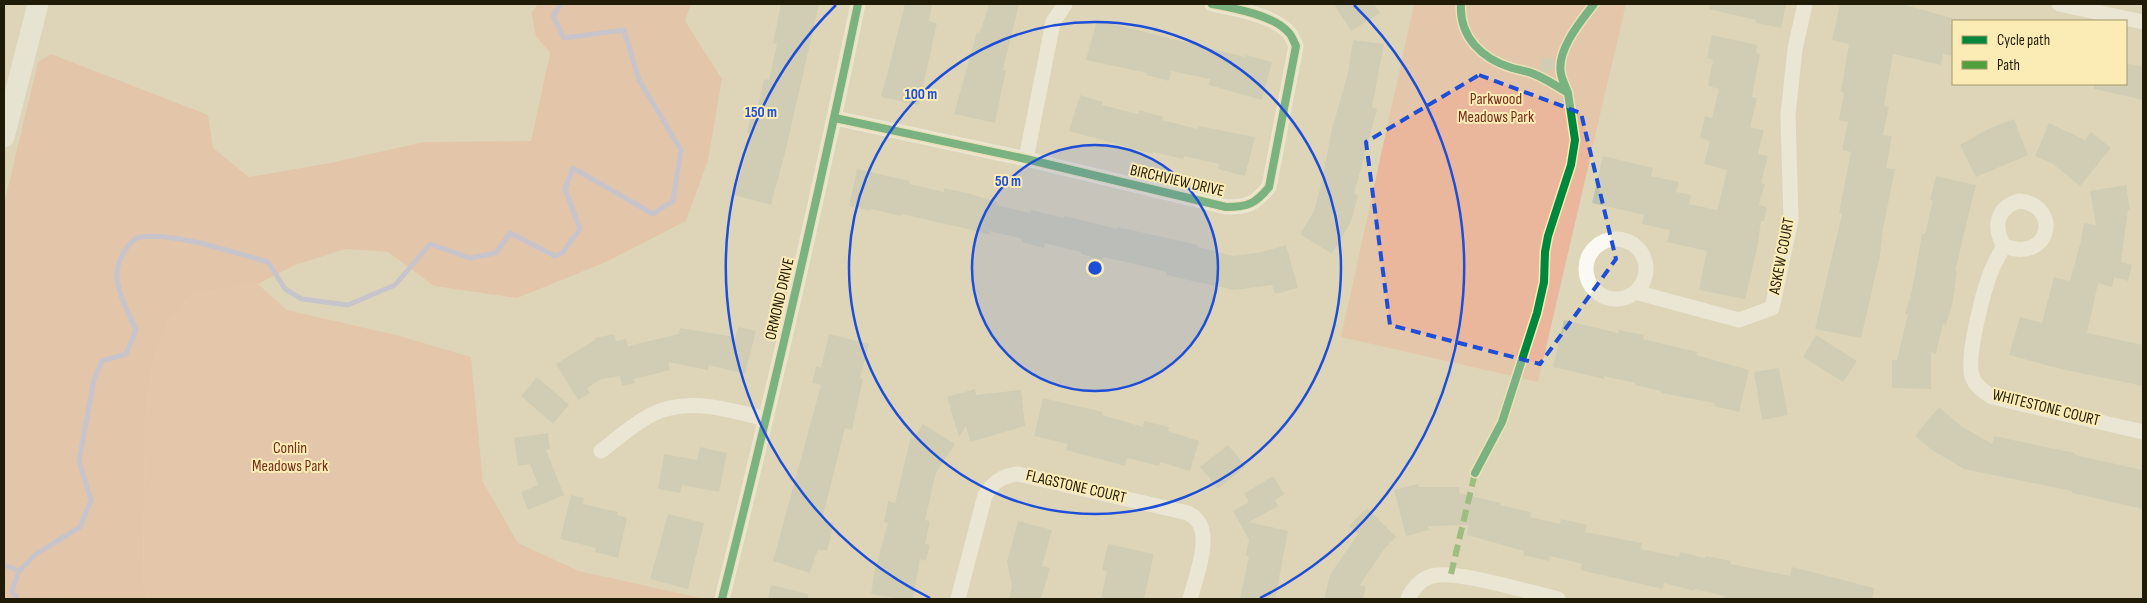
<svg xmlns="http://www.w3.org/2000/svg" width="2147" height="603" font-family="'Sofia Sans Condensed',sans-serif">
<rect width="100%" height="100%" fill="#ded6b8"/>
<!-- green -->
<path fill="#eab69c" d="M1414,4H1626L1538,382L1341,337Z
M258,284L287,310L400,336L471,357L483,482L518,543L579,571L705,599H147L143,579L145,419L153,361L169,319L193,294Z"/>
<!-- forest -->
<path fill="#e9b298" d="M538,4H691L685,21L722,79L708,160L686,221L606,262L517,298L434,286L388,252L346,249L295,265L258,284L193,294L169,319L153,361L145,419L143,579L147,599H4V204L38,62L51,54L208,115L213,148L249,177L330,163L424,142L531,141L550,53L536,36L531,13Z"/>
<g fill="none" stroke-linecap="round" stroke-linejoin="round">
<!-- stream -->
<path stroke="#aab2e2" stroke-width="5" d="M4,565L19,571
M17,599L12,591L19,571L36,554L80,527L91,500L79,461L94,379L102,361L126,354L136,330C129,313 116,292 117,273C117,262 129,238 141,237C175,232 234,253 268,262L285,289L302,299L348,305L395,285L430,244L470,258L496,253L510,233L555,256L562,253L580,229L565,189L573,168L653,214L673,201L681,150L639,80L624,30L564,38L553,16L561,4"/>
</g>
<!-- building -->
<path fill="#bec3af" d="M781,4H819L786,149L771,205L734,195L752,134L747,133L752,110L757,111L764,79L769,80L777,44L773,43Z
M905,4H932L929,21L937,23L919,105L881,97Z
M989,4H1019L1003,70H1006L995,123L954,114L977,32L980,33Z
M1334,4H1374L1380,13L1351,31Z
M1710,4H1786L1781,28L1756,23V20L1709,9Z
M1840,4H1901L1952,18L1950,24L1953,25V56L1943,54L1941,65L1893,54L1884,106L1889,107L1883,135L1892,136L1886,168L1895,169L1883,229L1880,256L1861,338L1815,329L1842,214L1839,213L1851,152L1842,150L1848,122L1839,120L1844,93L1841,92L1849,44L1832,40Z
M1097,20L1245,57L1246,55L1272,62L1262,100L1209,85L1210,79L1171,71L1169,81L1146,75L1147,73L1086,60Z
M1712,35L1757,45L1756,53L1760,54L1752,97L1757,98L1750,127L1764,130L1758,154L1768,156L1761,183L1765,184L1759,205L1767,207L1764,221H1761L1757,249L1745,299L1699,290L1707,251L1667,242L1670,230L1642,224L1644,215L1592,203L1603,156L1653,168L1651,176L1679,182L1676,192L1691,195L1689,204L1717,210L1727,170L1704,164L1710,141L1700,138L1705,116L1712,118L1719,89L1708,86L1713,60L1707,58Z
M1353,40L1384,44L1372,107L1377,109L1354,194L1358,195L1351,222L1332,254L1300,234L1314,211L1321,185L1332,129L1348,73Z
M1548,57L1554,61V68L1541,74V60Z
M2126,63L2143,67V100L2094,89V84H2126Z
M1080,95L1103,102L1102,105L1138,114L1139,110L1163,117L1162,120L1198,129L1199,126L1255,137L1245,176L1218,169L1219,164L1184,156L1183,159L1153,152V154L1069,131Z
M2014,119L2028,155L1976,177L1960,145L1990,128Z
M2049,123L2085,140L2091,132L2111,148L2080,186L2053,164L2035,156Z
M857,169L910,181L909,184L944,192V188L967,193L997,202L996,205L1030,213L1031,210L1064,218L1065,216L1117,229V227L1198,245V247L1234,256L1262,252L1286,245L1298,288L1275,294L1272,285L1234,290L1166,275L1167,272L1131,263L1103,257L1102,260L1081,254V252L1045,243L1044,248L1022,242L1023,239L990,231L989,234L902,214L901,216L871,209V211L849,206Z
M1936,176L1976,185L1955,271H1957L1953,301L1946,325L1943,324L1936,354L1931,352V389L1892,388V360H1897L1908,314H1905L1912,290L1922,234H1925L1933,201L1930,200Z
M2126,185L2130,210H2128L2121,262L2132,265L2128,281L2114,277L2112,287L2098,283L2087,333L2143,345V386L2061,369L2009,355L2020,317L2042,323L2054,277L2070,281L2081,241L2084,223L2096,225L2090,191Z
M1564,320L1618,333L1619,330L1644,335L1643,339L1697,352L1696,355L1749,370L1739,412L1714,406L1715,403L1661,393V391L1635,385V383L1604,376V379L1553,367Z
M738,327L756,331L745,374L709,365L708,370L668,362L670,370L634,379L635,383L622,386L620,376L601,379L587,388L590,393L578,400L556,364L595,340V338L614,334L616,341L626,339L628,346L679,334L680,328L735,337Z
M829,334L869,344L860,378L863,379L852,430L845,428L822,520L834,523L827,551L818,549L810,573L773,561L821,385L812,383L816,366L821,368Z
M1816,335L1857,361L1843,382L1803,357Z
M1779,368L1788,415L1762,420L1754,372Z
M537,377L569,405L553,424L521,396Z
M975,389L976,395L1021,390L1025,426L970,442L966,426L959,437L947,397Z
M1043,398L1103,412L1102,415L1143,427L1144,421L1169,427L1168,431L1199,441L1190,471L1160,462L1159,466L1127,458L1125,466L1066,450L1068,444L1034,436Z
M1939,407L1961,426L1992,444L1994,436L2075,453V455L2143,470V509L2072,493V491L1964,469L1932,450L1915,436Z
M923,424L955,444L936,473L925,520L930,521L925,544L930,545L926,561L920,559L913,599H900L871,594L875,570L888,523L884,522L888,501L895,503L911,437L913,439Z
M548,433L550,449L546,450L564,495L528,510L521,492L538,485L530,464L518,466L514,438Z
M1228,445L1246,466L1218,489L1200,467Z
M700,447L727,453L719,492L682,485L680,493L658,489L664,454L697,460Z
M1273,476L1284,494L1275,500L1278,506L1249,522L1288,531L1275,599H1240L1249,556H1246L1249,540L1233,511L1249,502L1244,494Z
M1418,484L1419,487H1459V493L1501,503L1500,505L1531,512L1530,517L1560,524L1561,519L1587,525L1585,532L1642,543L1641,549L1679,557L1680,552L1705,558L1706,556L1731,561L1730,564L1790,576L1792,567L1874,588L1872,599H1724L1725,596L1695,589L1694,591L1664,583L1663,589L1580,570L1582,564L1550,556L1549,561L1523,555L1524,551L1467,535L1469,525L1428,526L1429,530L1406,536L1394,490Z
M571,495L584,498L583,504L618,512L617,515L627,518L618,558L595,552L596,548L560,539Z
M1367,508L1396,537L1385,548L1360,585L1366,587L1363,599H1324L1330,575L1358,534L1349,526Z
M668,514L704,523L688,589L650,579Z
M1018,521L1052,530L1042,566L1050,568L1041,599H1009L1012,587L1007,561Z
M1108,544L1154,554L1144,599H1101L1107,571L1102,570Z
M771,585L808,594V599H768Z"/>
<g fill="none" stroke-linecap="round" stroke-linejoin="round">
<!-- street -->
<path stroke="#faf9f4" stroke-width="15" d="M2059,4L2143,22
M835,118L1026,159L1226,207C1248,207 1255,204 1269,187L1296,46C1294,42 1292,36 1289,33C1274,15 1233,8 1212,4
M1026,159L1053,22L1065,4
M2019,201C2062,205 2051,264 2004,246C1993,227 1996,208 2019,201Z
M1586 269a30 30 0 1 1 60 0a30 30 0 1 1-60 0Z
M2004,246C2000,253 1996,260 1993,267C1984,287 1966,356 1972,376C1975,386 1984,392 1992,397L2143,432
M1635,292L1739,320L1772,308L1791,220L1788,115L1795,49L1805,4
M601,451C617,439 633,424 651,415C688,396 728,410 766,419
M722,599C771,402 817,203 858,4
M958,599L985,495C994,482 1001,476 1018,474L1188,513C1190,515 1195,517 1197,520C1212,537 1195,580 1190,599
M1408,599C1412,589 1421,579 1432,576C1454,569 1532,593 1558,599"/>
<!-- secondary -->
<path stroke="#f2f4f0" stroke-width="21" d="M4,137L38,4"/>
<!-- quiet -->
<path stroke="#50a13d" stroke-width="6" stroke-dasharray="12 6" stroke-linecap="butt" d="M1451,574L1475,473"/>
<defs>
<path id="cycleway" d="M1461,4C1459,37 1482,59 1512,68C1519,70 1527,71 1534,74C1546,79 1557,86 1568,93L1575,140L1571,165L1548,236L1545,252L1544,282L1537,313L1502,422L1475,473
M1568,93C1566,87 1562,80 1561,74C1556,50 1581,21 1594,4
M835,118L1026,159L1226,207C1248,207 1255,204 1269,187L1296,46C1294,42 1292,36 1289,33C1274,15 1233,8 1212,4
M722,599C771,402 817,203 858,4"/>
</defs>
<!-- cycleway casing -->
<use href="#cycleway" stroke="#fbecb5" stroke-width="11"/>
<!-- cycleway -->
<use href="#cycleway" stroke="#00873e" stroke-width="8"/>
</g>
<!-- marked area -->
<path d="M0 0H2147V603H0ZM1479,75L1581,113L1616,259L1540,364L1390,325L1366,142Z" fill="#ded6b8" fill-opacity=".55" fill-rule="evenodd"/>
<path fill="none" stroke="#1d4ed8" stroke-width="4" stroke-dasharray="10 6" stroke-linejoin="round" d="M1479,75L1581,113L1616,259L1540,364L1390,325L1366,142Z"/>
<!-- distance rings -->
<circle cx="1095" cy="268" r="123" fill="#1d4ed8" fill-opacity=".12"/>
<g fill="none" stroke="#1d4ed8" stroke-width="2.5">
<circle cx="1095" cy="268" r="123"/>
<circle cx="1095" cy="268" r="246"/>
<path d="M930 598A369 369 0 0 1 836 5M1354 5A369 369 0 0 1 1260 598"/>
</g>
<g text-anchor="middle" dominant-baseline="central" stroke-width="4" stroke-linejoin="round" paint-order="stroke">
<!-- park labels -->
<g font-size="16" fill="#752c1a" stroke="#fbecb5">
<text x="1496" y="99">Parkwood<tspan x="1496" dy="18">Meadows Park</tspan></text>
<text x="290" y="448">Conlin<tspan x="290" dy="18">Meadows Park</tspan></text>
</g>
<!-- street labels -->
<g font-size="16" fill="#201b06" stroke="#fbecb5">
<text transform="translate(1177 181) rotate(13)">BIRCHVIEW DRIVE</text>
<text transform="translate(1782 256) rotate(-79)">ASKEW COURT</text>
<text transform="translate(780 299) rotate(-77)">ORMOND DRIVE</text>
<text transform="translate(2046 408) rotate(14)">WHITESTONE COURT</text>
<text transform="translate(1076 487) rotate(13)">FLAGSTONE COURT</text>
</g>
</g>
<circle cx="1095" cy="268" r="8" fill="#1d4ed8" stroke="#fbecb5" stroke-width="2.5"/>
<g font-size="15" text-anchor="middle" font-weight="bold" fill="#1d4ed8" stroke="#fbecb5" stroke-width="4" stroke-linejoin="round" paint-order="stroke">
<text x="921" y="99">100 m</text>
<text x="761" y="117">150 m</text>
<text x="1008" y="186">50 m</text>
</g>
<!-- border -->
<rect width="2147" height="603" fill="none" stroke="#201b06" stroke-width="10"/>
<!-- legend -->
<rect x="1952" y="20" width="175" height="65" fill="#fbecb5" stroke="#a3986f"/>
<rect x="1962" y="36" width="25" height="8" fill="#00873e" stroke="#a3986f"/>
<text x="1997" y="45" font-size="15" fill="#201b06">Cycle path</text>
<rect x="1962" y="61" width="25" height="8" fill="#50a13d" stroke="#a3986f"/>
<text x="1997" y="70" font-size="15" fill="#201b06">Path</text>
</svg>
